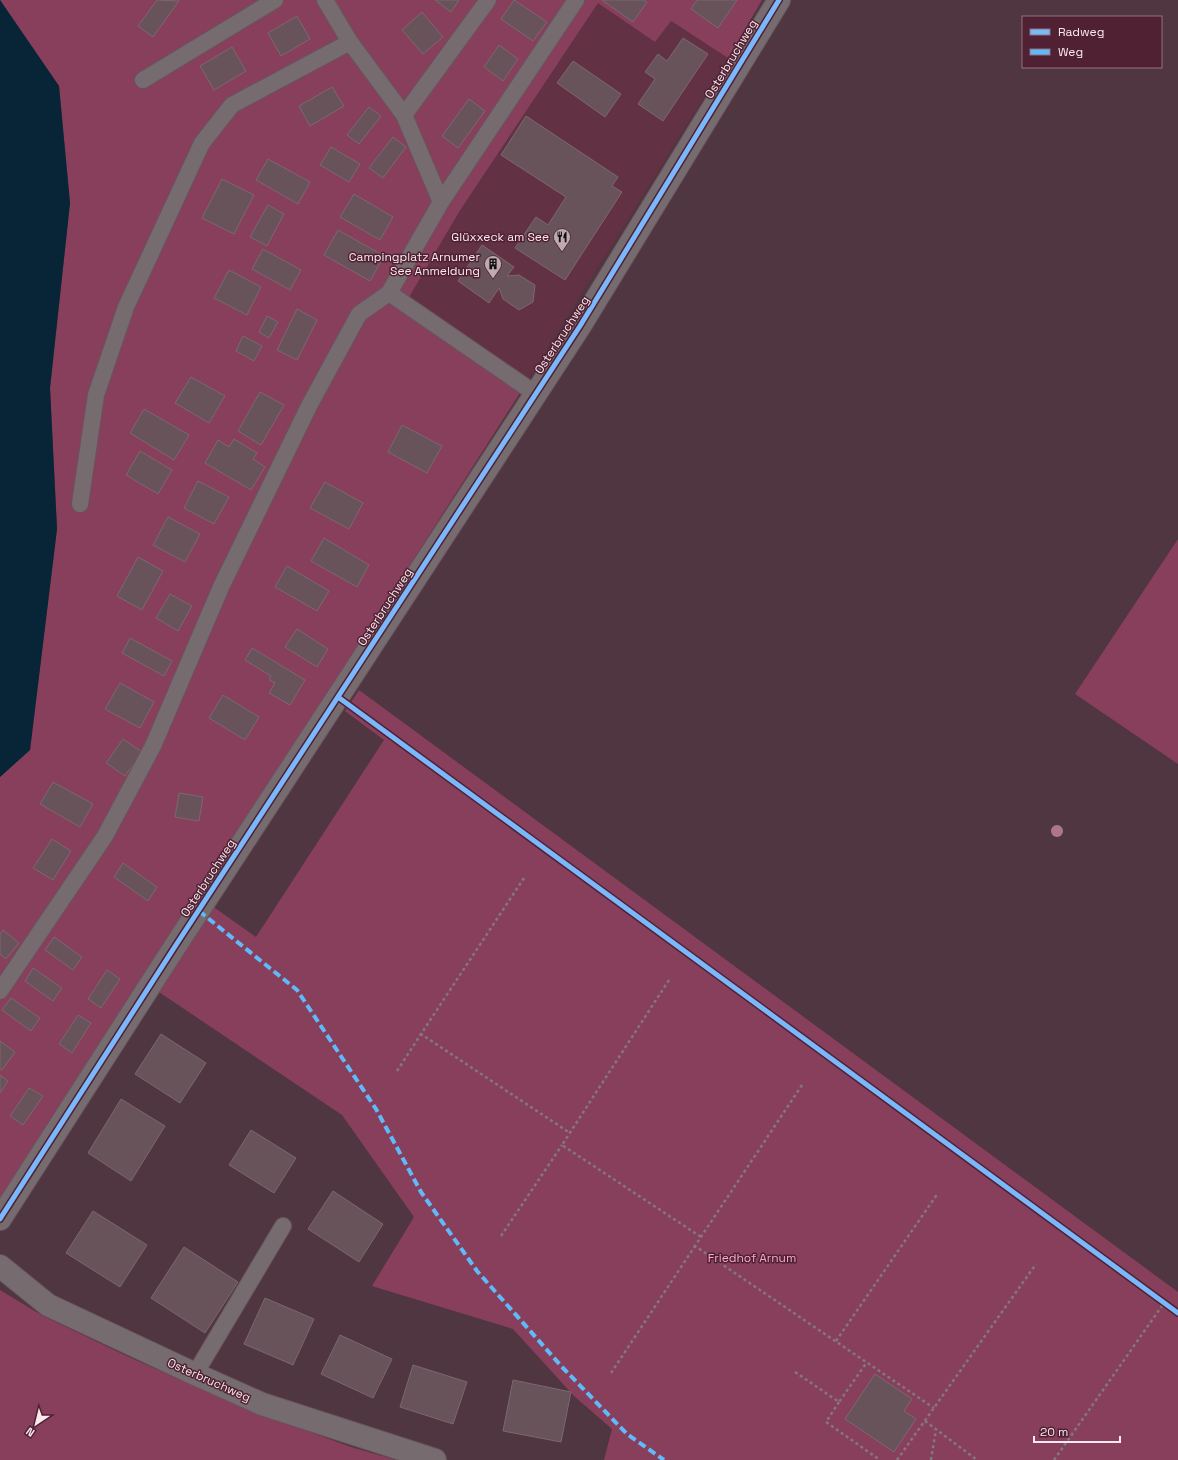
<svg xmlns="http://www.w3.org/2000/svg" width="1178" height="1460" font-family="'Space Grotesk',sans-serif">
<rect width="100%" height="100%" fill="#503640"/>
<!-- built -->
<path fill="#633144" d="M598,3L655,42L670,21L728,58L520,393L401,311L459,212Z"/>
<!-- green -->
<path fill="#883f5c" d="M0,0H762L728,58L671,21L655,42L598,3L459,212L401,311L520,393L198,896L256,937L384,740L345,711L359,690L1178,1292V1460H604L612,1429L574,1396L513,1329L372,1286L414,1217L342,1115L144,982L0,1207V777L30,750L57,529L50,388L70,203L59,86Z
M1178,539V764L1075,694Z
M0,1290L43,1316L131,1358L247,1409L351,1447L396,1460H0Z"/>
<!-- water -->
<path fill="#072537" d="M0,0L59,86L70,203L50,388L57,529L30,750L0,777Z"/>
<!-- building -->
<path fill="#68535a" stroke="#7d676f" d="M157,0L179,1L153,37L138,26Z
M435,0H459L451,12Z
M514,0L547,22L533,41L501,19Z
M602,0H644L647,2L633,22Z
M697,0H737L718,28L691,9Z
M422,12L443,37L423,54L402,30Z
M297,16L310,39L281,56L268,33Z
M683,38L708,54L663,121L638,104L655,79L645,72L658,54L667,61Z
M499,45L518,59L503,81L484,67Z
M232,47L246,71L214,90L200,66Z
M573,61L621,94L605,117L557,83Z
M332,87L344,106L310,126L299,106Z
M469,99L485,111L458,148L442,136Z
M369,107L381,116L359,144L347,135Z
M526,116L618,177L612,186L622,192L565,280L515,248L536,217L548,225L566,197L501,155Z
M393,137L406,147L383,178L369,168Z
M331,147L360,164L349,182L320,165Z
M268,159L310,182L298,204L256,180Z
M222,179L254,195L234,234L202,218Z
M354,194L393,217L380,240L340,217Z
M268,205L284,214L267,246L250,237Z
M338,230L384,256L370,281L324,255Z
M482,245L514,267L507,276L519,275L535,285L533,302L519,310L503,299L499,288L489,303L458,281Z
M263,249L301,270L290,290L252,269Z
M229,270L261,287L247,315L214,298Z
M297,309L317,320L297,360L277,350Z
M267,316L278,322L269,338L259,332Z
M243,336L262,346L254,361L236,351Z
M191,377L225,396L209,423L175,403Z
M260,392L284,405L261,445L238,431Z
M144,409L189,435L174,460L130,433Z
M402,425L442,446L427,473L388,452Z
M234,439L257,453L253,459L265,467L251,490L205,463L218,440L229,447Z
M140,451L172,470L158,494L126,475Z
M198,481L229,497L214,524L184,508Z
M325,482L363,503L349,529L310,508Z
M168,517L200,534L185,562L153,545Z
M324,538L369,565L357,587L311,561Z
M138,557L163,571L142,610L117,596Z
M287,566L329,591L317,611L275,587Z
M170,594L192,606L178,631L156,618Z
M297,629L328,649L317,667L285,647Z
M130,638L172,661L164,676L122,653Z
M252,648L305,680L290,705L269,693L275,683L269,680L271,676L245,660Z
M120,683L154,702L140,728L105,709Z
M223,695L259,717L245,740L209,718Z
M123,739L142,752L125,776L106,763Z
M53,782L93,804L80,827L40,804Z
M179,793L203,797L199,821L175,817Z
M52,839L71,851L53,880L33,868Z
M123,863L157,887L148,901L114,877Z
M3,930L19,943L6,959L0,954V934Z
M54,937L82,957L73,970L45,950Z
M33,968L62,988L53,1001L25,981Z
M107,970L120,979L101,1008L88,999Z
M11,998L40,1018L31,1031L2,1010Z
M78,1015L91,1023L72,1053L59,1044Z
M161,1034L206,1063L180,1103L135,1074Z
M0,1041L15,1052L2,1070L0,1069Z
M0,1075L8,1081L0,1093Z
M29,1088L43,1096L23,1125L10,1116Z
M121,1099L165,1126L131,1181L88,1153Z
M251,1130L296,1158L274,1193L229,1165Z
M333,1191L383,1224L359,1262L308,1229Z
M93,1211L147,1245L120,1287L66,1253Z
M184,1247L238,1282L205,1333L151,1298Z
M265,1298L314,1319L293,1365L244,1344Z
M340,1335L392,1359L373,1398L321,1374Z
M413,1365L467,1382L453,1424L400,1407Z
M875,1374L912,1399L904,1411L916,1419L894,1452L845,1419Z
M513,1380L571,1392L561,1442L503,1431Z"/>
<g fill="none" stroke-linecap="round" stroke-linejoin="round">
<defs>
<path id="lane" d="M143,80L275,0
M404,115L488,0
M441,202L576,0
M389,293L536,394
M80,504L96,395L126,307L202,143L232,105L350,42
M0,991L105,836L153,746L221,587L309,406L359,314L389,293L441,202L404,115L350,42L325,0
M195,1374L283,1226"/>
<path id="street" d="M0,1219L174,948L580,326L779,0
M0,1266L48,1305L195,1374L262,1404L435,1460"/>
</defs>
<!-- lane casing -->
<use href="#lane" stroke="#69545d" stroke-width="18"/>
<!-- street casing -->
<use href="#street" stroke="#69545d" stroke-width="24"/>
<!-- path -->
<path stroke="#83777c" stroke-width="2.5" stroke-dasharray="3 3" stroke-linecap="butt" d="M524,878L421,1034L570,1133
M669,980L562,1145L701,1237
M397,1071L421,1034
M802,1085L695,1246L934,1408
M501,1236L562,1145
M836,1341L938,1193
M795,1372L839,1402L867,1362
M611,1373L695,1246
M839,1402L826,1422L880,1460
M925,1421L977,1460
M897,1460L1036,1264
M931,1460L936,1429
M1054,1460L1164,1303"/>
<!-- lane -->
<use href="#lane" stroke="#766c6f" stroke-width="16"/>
<!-- street -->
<use href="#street" stroke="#766c6f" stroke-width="22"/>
<!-- quiet -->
<path stroke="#60bafa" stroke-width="4" stroke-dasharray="8 4" stroke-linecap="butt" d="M199,911L297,990L376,1109L421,1192L477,1271L563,1368L627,1434L664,1460"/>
<defs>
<path id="cycleway" d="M338,697L1178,1313
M0,1219L174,948L580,326L779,0"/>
</defs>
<!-- cycleway casing -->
<use href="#cycleway" stroke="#4f2133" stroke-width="8"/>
<!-- cycleway -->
<use href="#cycleway" stroke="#7ab7fb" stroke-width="5"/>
</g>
<!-- trees -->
<circle fill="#ae768a" cx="1057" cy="831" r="6"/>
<!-- icons -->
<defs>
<symbol id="restaurant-pin" viewBox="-11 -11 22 30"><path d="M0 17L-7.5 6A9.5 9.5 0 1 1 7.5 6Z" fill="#bfaab1" stroke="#4f2133"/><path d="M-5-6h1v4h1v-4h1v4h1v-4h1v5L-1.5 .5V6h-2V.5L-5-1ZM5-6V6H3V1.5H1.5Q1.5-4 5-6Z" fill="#111"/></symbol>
<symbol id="building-pin" viewBox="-11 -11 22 30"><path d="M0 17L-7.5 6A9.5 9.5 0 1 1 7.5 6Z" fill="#bfaab1" stroke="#4f2133"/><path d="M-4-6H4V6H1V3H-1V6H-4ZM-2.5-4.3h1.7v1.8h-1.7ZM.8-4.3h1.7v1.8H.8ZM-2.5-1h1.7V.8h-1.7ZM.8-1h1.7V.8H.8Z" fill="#111"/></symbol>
</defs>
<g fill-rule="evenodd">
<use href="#restaurant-pin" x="552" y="227" width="20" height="27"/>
<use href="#building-pin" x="483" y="254" width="20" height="27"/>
</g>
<g text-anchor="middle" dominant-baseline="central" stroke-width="3" stroke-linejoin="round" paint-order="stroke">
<!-- street labels -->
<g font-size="12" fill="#fbe9ee" stroke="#4f2133">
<text transform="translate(731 59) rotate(-59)">Osterbruchweg</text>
<text transform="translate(562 335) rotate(-57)">Osterbruchweg</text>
<text transform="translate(385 607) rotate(-57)">Osterbruchweg</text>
<text transform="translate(208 878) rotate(-57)">Osterbruchweg</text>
<text transform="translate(209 1380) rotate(24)">Osterbruchweg</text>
</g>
<!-- poi labels -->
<g font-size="12" fill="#fbe9ee" stroke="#4f2133" text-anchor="end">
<text x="549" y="237">Glüxxeck am See</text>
<text x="480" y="257">Campingplatz Arnumer<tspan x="480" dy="14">See Anmeldung</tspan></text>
</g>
<!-- park labels -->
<g font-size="12" fill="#fbaac6" stroke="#4f2133">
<text x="752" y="1258">Friedhof Arnum</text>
</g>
</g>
<!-- legend -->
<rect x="1022" y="16" width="140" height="52" fill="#4f2133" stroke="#94717e"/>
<rect x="1030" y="29" width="20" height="6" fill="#7ab7fb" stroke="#94717e"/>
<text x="1058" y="36" font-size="12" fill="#fbe9ee">Radweg</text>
<rect x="1030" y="49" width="20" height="6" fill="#60bafa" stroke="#94717e"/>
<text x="1058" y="56" font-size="12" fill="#fbe9ee">Weg</text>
<!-- north arrow -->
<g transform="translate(36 1424) rotate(215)" stroke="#4f2133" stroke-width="3" paint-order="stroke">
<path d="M0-3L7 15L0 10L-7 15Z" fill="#fbe9ee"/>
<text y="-6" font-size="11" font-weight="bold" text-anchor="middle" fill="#fbe9ee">N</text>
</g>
<!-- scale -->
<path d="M1034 1436v6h86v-6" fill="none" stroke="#fbe9ee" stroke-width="2"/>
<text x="1040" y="1436" font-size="12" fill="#fbe9ee" stroke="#4f2133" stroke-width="3" paint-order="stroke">20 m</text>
</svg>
